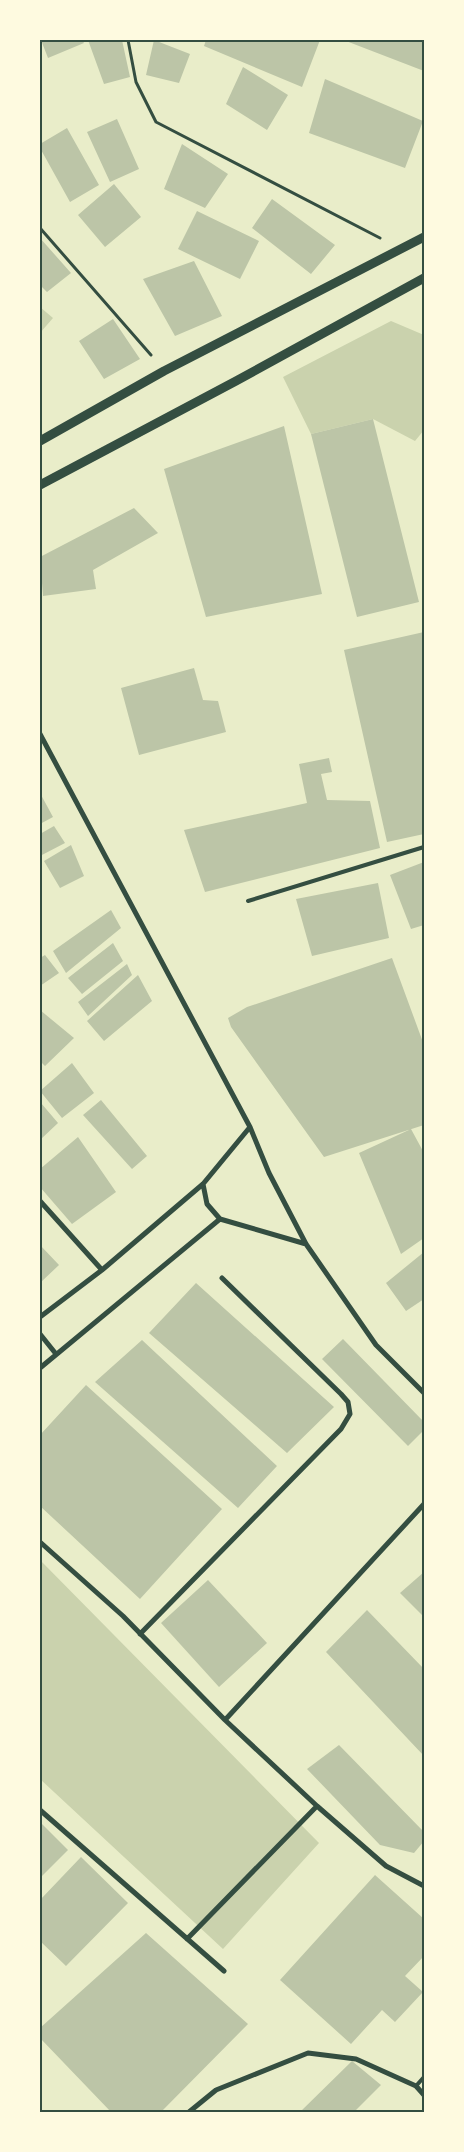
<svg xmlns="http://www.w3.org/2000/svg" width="464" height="2152" font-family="'Archivo Narrow',sans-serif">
<rect width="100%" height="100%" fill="#e9edc9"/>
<!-- green -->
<path fill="#cad2ad" d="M40,307L53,318L40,333Z
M391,321L424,335V430L415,441L373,419L311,434L283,377Z
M40,1560L319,1843L223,1949L40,1779Z"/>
<!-- building -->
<path fill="#bcc5a7" d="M41,40H82L84,43L48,58Z
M88,40H122L130,77L104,84Z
M154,40L190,54L179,83L146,75Z
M206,40H320L302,87L204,46Z
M347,40H424V71L346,41Z
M243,67L288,95L267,130L226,104Z
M325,79L423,121L405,168L309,133Z
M117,119L139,169L110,182L87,132Z
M67,128L99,185L70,202L40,148V144Z
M182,144L228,174L205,208L164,189Z
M114,184L141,217L105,247L78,215Z
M272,199L335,245L311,274L252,228Z
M197,211L259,241L240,279L178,249Z
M40,238L71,273L47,292L40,285Z
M194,261L222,316L175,336L143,279Z
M113,319L140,359L104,379L79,341Z
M373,419L419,602L357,617L311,434Z
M284,426L322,594L206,617L164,469Z
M134,508L158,533L93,570L96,589L43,596L40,557Z
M424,632V834L387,842L344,650Z
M194,668L203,700L218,701L226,732L139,755L121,688Z
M329,758L332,772L321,774L327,800L370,801L380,848L205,892L184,830L307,803L299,764Z
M40,793L53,817L40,824Z
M54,826L65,843L40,856V834Z
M71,845L84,876L60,888L44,861Z
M424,862V925L411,929L390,875Z
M378,883L389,938L312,956L296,899Z
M111,910L121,928L66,973L53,951Z
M113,943L123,961L82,994L68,978Z
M45,955L59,973L40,986V958Z
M392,958L424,1045V1125L324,1157L231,1027L228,1018L247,1007Z
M127,964L132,975L88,1016L78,1002Z
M138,975L152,1001L104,1041L87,1021Z
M40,1010L74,1038L45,1066L40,1061Z
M72,1063L94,1093L62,1118L40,1091Z
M101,1100L147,1156L132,1169L83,1115Z
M41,1103L58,1123L40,1140V1104Z
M411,1129L424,1153V1238L401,1254L359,1153Z
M78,1137L116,1192L72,1224L40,1187V1169Z
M40,1245L59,1265L40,1283Z
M424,1252V1299L406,1311L386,1283Z
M196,1283L334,1407L287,1453L149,1333Z
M343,1339L424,1422V1430L408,1446L322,1359Z
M142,1340L277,1466L238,1508L95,1382Z
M86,1385L222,1509L140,1599L40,1506V1435Z
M424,1572V1617L400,1593Z
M208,1580L267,1643L219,1687L161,1623Z
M367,1610L424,1669V1756L326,1652Z
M339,1745L424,1832V1841L414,1853L380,1845L307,1769Z
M40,1822L68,1850L40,1878Z
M81,1857L128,1903L66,1966L40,1941V1900Z
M375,1875L424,1919V1956L405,1976L423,1992L395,2022L382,2010L351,2044L280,1980Z
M146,1933L248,2024L161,2112H111L40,2038V2028Z
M352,2061L381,2085L354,2112H300Z"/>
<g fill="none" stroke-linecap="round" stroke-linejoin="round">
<!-- path -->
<path stroke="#344e41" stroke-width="3" d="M128,40L136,82L156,122L380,238
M40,228L151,355"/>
<!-- service -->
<path stroke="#344e41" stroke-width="4" d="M248,901L424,847
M416,2086L424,2077"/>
<!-- minor -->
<path stroke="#344e41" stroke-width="5" d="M40,734L250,1127L269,1173L306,1244L376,1345L424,1393
M203,1184L207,1204L220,1219
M40,1201L102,1270
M40,1317L102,1270L203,1184L250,1127
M40,1334L56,1354
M40,1368L220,1219L306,1244
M40,1542L123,1616L225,1720L317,1806L386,1866L424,1886
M140,1634L341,1429L350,1414L348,1402L341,1394L222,1278
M225,1720L424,1504
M40,1810L224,1971
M187,1939L317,1806
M189,2112L216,2090L308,2053L356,2059L416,2086L424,2095"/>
<!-- tertiary -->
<path stroke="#344e41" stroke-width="9" d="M40,441L164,371L424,237
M40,485L236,381L424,278"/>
</g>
<!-- border -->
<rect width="464" height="2152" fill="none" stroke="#fefae0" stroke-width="82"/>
<rect x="41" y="41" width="382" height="2070" fill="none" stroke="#344e41" stroke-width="2"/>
</svg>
